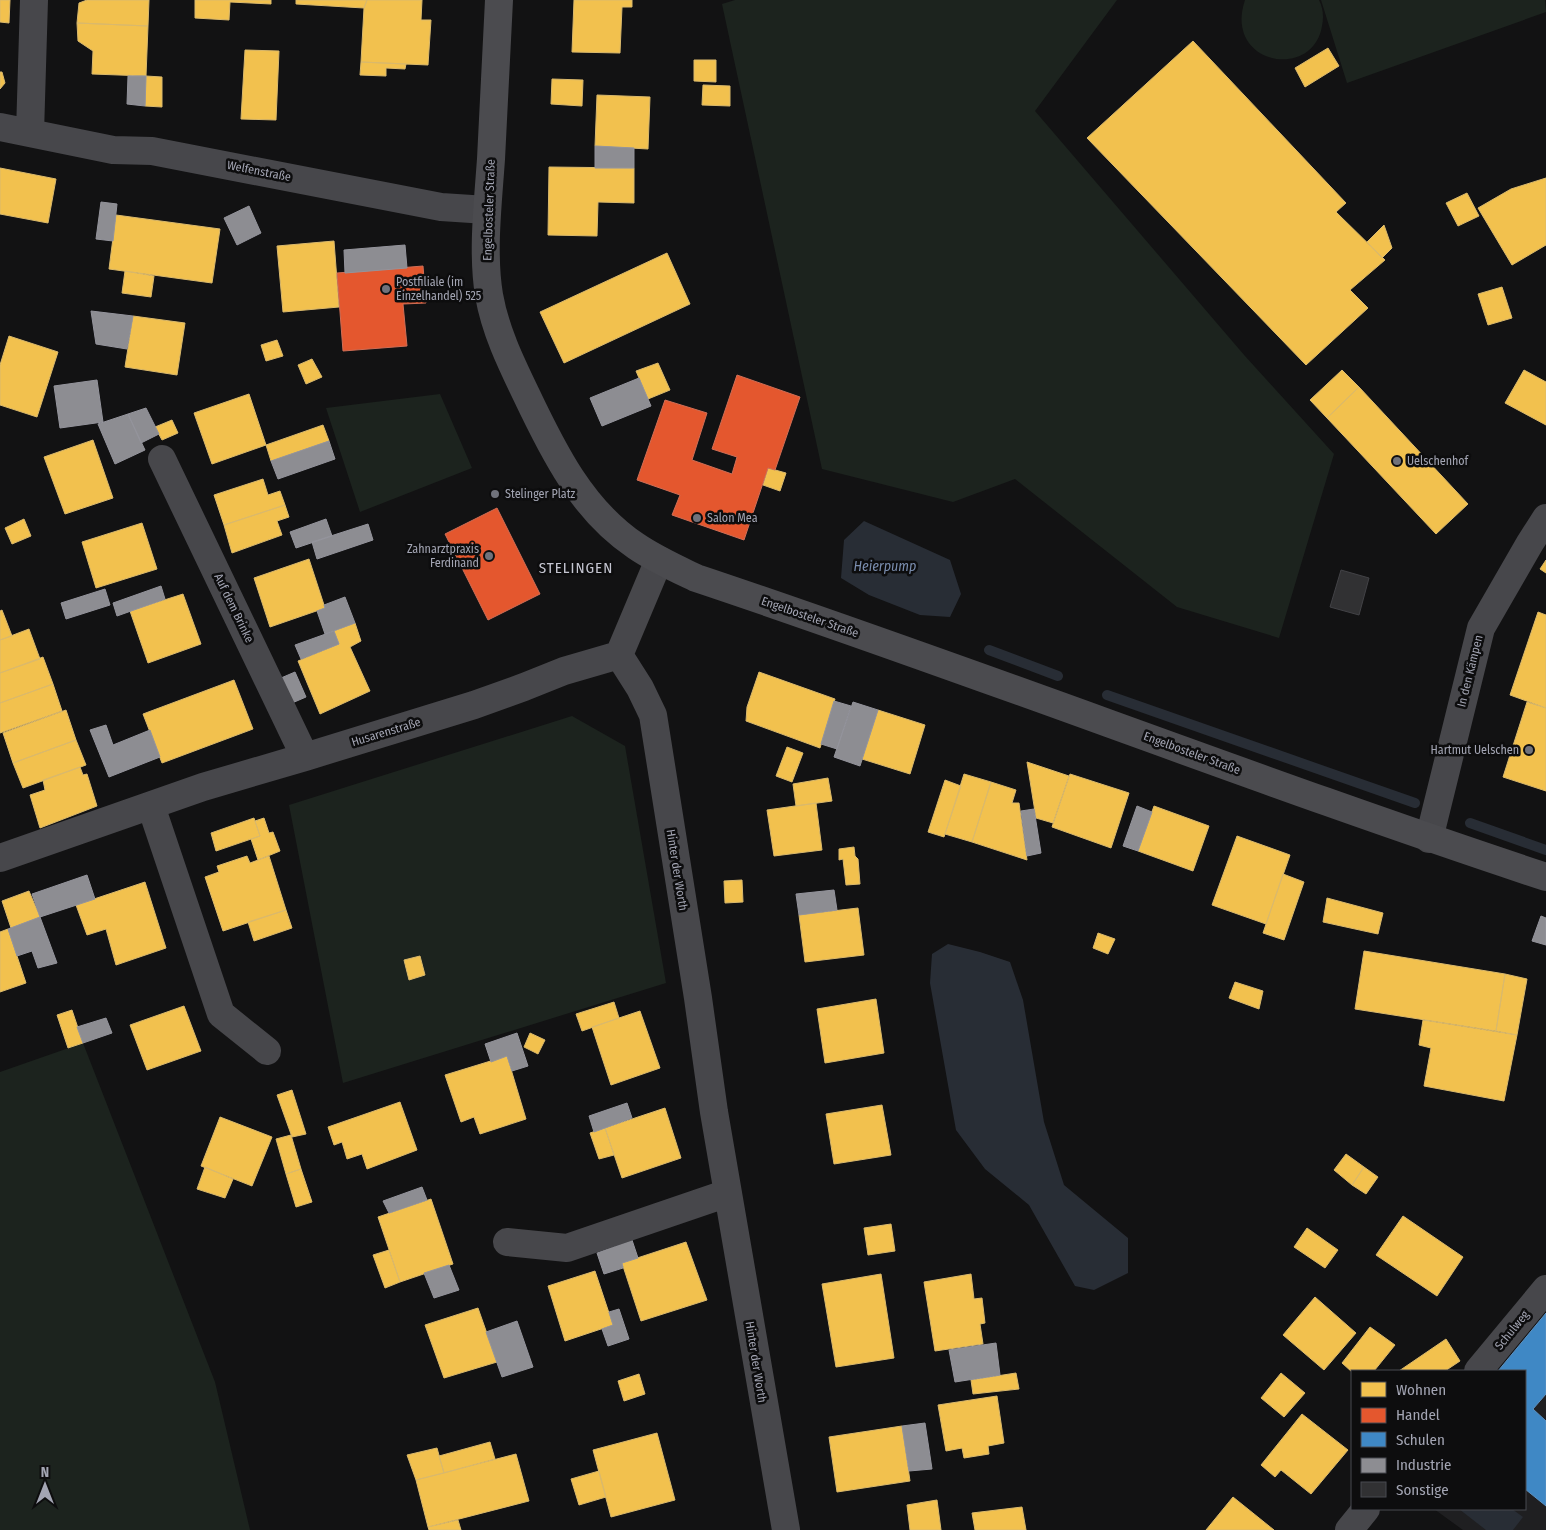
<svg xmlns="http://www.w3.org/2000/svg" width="1546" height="1530" font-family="'Fira Sans Condensed',sans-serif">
<rect width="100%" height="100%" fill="#121213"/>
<!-- built -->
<path fill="#1f1f21" d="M1546,1313V1530H1463L1434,1509H1525V1371H1498Z"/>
<!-- green -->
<path fill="#1c231e" d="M735,0H1117L1035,111L1245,356L1334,454L1279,638L1177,607L1015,479L953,502L822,469L722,4Z
M1245,0H1319C1323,8 1324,17 1322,26C1313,81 1223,65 1245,0Z
M1321,0H1545L1546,12L1347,83Z
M440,394L472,468L360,512L326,408Z
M572,716L625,746L666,983L343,1083L289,805Z
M83,1043L215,1382L250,1530H0V1072Z"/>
<!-- water -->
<path fill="#282d35" d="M864,521L950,560L961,594L950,617L920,615L869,595L841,578L844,540Z
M948,944L980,952L1010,962L1023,1000L1044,1122L1064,1185L1128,1238V1273L1094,1290L1075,1286L1029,1205L985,1169L956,1130L930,983L932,954Z
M1459,1509H1512L1523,1517L1513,1530H1486Z"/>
<!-- homes -->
<path fill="#f2c14e" stroke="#dab96c" d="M0,0H10L9,23L0,22Z
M87,0H149L148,26L77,23L79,3Z
M195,0H271V4L230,2L229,20L195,18Z
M296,0H367L364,8L296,4Z
M367,0H422L421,20H431L428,65L361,62L364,8Z
M574,0H632V7H622L620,53L572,52Z
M77,23L148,26L146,76L92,74L93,51L78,41Z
M1193,41L1346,203L1336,212L1385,260L1350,290L1368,308L1306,365L1087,138Z
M1328,48L1339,66L1305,87L1295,68Z
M245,50L279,51L276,120L241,119Z
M694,60H716V82L694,81Z
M361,62L406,64L405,69L386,68V76L360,75Z
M0,72H2L5,83L0,89Z
M146,76L162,77V107L145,106Z
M552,79L583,80L582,106L551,104Z
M703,85L730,86V106L702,105Z
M597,95L650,97L648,149L595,146Z
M549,167L634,168V203L598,202L597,236L548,235Z
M0,168L56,179L48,223L0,214Z
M1546,178V245L1512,265L1478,208L1511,189Z
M1467,193L1479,216L1458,226L1446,203Z
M116,215L220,229L212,283L109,269Z
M1384,225L1392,248L1382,258L1367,242Z
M334,241L339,307L283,312L277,246Z
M667,253L690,304L564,363L540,312Z
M125,271L154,276L151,297L122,293Z
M1502,287L1512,318L1488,325L1478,294Z
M133,316L185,323L177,375L125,367Z
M9,336L58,352L37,417L0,405V365Z
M277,340L283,356L266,361L261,345Z
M312,359L322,377L306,384L298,365Z
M658,363L670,390L648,399L636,371Z
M1342,370L1359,387L1327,418L1310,400Z
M1524,370L1546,382V425L1505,403Z
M1359,387L1468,504L1436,534L1327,418Z
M249,394L266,445L212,464L194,413Z
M172,420L178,433L162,440L155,427Z
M323,425L329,441L271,461L266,445Z
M93,440L113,498L65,514L44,457Z
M768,468L786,473L780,491L763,485Z
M263,479L268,495L280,491L285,505L224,525L214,495Z
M285,505L289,517L277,521L282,535L232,553L224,525Z
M24,519L31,536L12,544L5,528Z
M142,523L157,569L96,588L82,542Z
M309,559L325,608L270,627L254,578Z
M1546,560V573L1540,569Z
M183,594L201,644L148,663L130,611Z
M2,610L12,636L0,640V611Z
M1538,612L1546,615V708L1510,695Z
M355,623L361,641L350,647L370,691L320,714L298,661L339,644L334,631Z
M29,629L40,659L0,673V640Z
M43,657L53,684L0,703V673Z
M759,672L835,699L820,748L746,721L747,707Z
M234,680L253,729L162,763L143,714Z
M53,684L62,711L0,733V703Z
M1527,702L1546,708V791L1503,777Z
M66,710L76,740L13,763L3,733Z
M878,710L925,725L910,774L862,759Z
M76,740L86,765L23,788L13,763Z
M787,747L803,753L792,782L776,776Z
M1027,762L1069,776L1053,823L1036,818Z
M80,767L83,775L87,774L97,806L40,828L30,795L45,790L43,780Z
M964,774L991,782L972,842L945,834Z
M1070,774L1129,793L1111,848L1052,827Z
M828,778L832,801L796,806L793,784Z
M945,780L961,786L944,837L928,832Z
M991,782L1016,790L1012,803H1019L1027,860L972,842Z
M816,803L822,850L774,856L767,810Z
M1154,806L1209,826L1193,871L1138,851Z
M254,818L260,836L216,851L211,833Z
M264,818L269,833L273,832L280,851L258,860L251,839L260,836L255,821Z
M1237,836L1290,855L1266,924L1212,905Z
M854,847L855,856L858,859L860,884L846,885L843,859L839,860V849Z
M247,856L250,863L269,856L286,910L223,931L205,877L219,872L217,866Z
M1283,874L1304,882L1284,940L1263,933Z
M742,880L743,902L725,903L724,881Z
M145,882L166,948L116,965L106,929L87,935L76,905Z
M29,891L40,917L11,928L2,901Z
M1327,898L1383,913L1378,934L1323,922Z
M858,908L864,955L805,962L799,915Z
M286,910L292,928L254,941L248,922Z
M8,929L26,983L0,992V932Z
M1098,933L1115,939L1108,954L1093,948Z
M1364,951L1505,974L1496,1031L1355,1009Z
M420,956L425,975L409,980L404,960Z
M1505,974L1527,979L1517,1035L1496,1031Z
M1235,982L1263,991L1259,1009L1229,998Z
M876,999L884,1053L825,1063L817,1009Z
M614,1002L619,1018L582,1031L576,1014Z
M184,1006L201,1051L147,1070L130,1025Z
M72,1010L83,1043L68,1048L57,1015Z
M640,1011L660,1068L611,1085L592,1027Z
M1423,1020L1517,1035L1504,1101L1424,1086L1431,1048L1419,1045Z
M530,1033L545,1040L538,1054L524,1047Z
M507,1056L526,1119L480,1134L474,1117L461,1122L445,1075Z
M292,1090L306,1134L292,1137L277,1095Z
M400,1102L417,1150L367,1169L362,1154L347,1159L342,1142L334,1145L328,1127Z
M882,1105L891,1155L834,1164L826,1114Z
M665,1108L681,1158L622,1178L605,1128Z
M220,1117L272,1137L252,1186L201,1166Z
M605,1128L614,1155L599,1159L590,1133Z
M291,1135L301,1169L286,1174L276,1139Z
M1346,1154L1364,1167L1352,1185L1334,1170Z
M205,1167L233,1179L225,1198L197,1189Z
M1364,1167L1378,1177L1366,1194L1352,1185Z
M301,1169L312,1202L296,1207L286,1174Z
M431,1199L453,1264L400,1282L378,1217Z
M1403,1216L1463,1257L1437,1296L1376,1255Z
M891,1224L895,1251L868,1255L864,1228Z
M1307,1228L1338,1250L1325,1268L1294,1247Z
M686,1242L707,1300L641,1321L622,1263Z
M389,1250L400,1282L385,1288L373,1255Z
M595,1271L613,1325L565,1341L548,1286Z
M881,1274L894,1358L836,1367L822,1284Z
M971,1274L974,1299L982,1298L985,1323L980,1324L983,1344L935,1351L924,1282Z
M1315,1297L1356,1333L1324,1370L1283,1335Z
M478,1308L497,1362L444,1378L425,1325Z
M1370,1327L1395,1345L1374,1371L1352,1372L1342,1363Z
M1446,1339L1460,1361L1445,1371H1399Z
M1016,1373L1019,1389L973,1394L971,1380Z
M1281,1373L1305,1393L1284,1417L1261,1398Z
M639,1374L645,1394L624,1401L618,1381Z
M997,1396L1004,1443L988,1446L989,1454L964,1458L962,1448L946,1451L938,1405Z
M1302,1414L1348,1450L1311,1494L1281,1470L1275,1477L1261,1465Z
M902,1426L910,1481L837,1492L829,1437Z
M657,1433L675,1500L611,1517L593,1450Z
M490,1442L495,1459L444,1473L439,1456Z
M437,1448L444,1473L416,1480L407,1455Z
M516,1454L529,1501L428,1527L416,1480Z
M599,1471L606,1497L579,1505L571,1479Z
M1233,1497L1274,1530H1206Z
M937,1500L941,1530H910L907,1505Z
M1022,1507L1026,1530H975L972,1513Z
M458,1520L461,1530H429L428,1527Z"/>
<!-- shops -->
<path fill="#e4572e" stroke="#d06e56" d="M423,266L426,303L403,304L407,346L343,351L337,273Z
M737,375L800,397L775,470L768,468L744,540L672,515L680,495L637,480L665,400L707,413L692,460L732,474L737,457L712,449Z
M497,508L540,594L488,620L445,534Z"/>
<!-- schools -->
<path fill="#3f88c5" stroke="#5d91c0" d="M1546,1313V1394L1533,1409L1546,1421V1506L1525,1489V1371H1498Z"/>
<!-- industry -->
<path fill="#8d8d92" stroke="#94949c" d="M128,76H146L145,106L127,104Z
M595,146L634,148V168H595Z
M101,202L117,204L113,241L96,239Z
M249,206L261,233L237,245L224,218Z
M405,245L407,268L345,273L344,250Z
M91,311L133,316L127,349L96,344Z
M639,378L651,406L602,426L590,398Z
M97,380L103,422L60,428L54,386Z
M146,408L159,434L141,443L128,414Z
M128,414L145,450L115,464L98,424Z
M329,441L335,459L278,479L271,461Z
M326,519L332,536L296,548L290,532Z
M368,524L373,540L317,559L312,542Z
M161,586L165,599L117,616L113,603Z
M105,589L110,605L66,619L61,603Z
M345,597L355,623L325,634L317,611L325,608L324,605Z
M334,631L339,644L301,659L295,645Z
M295,672L306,697L292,703L281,678Z
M834,701L851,706L837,749L821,744Z
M853,702L878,710L860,766L834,757Z
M106,725L113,745L150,730L160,757L109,777L90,730Z
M1137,806L1152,812L1138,851L1123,846Z
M1034,809L1041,853L1027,856L1021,811Z
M87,875L95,899L40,917L32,894Z
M834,890L837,910L799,915L796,894Z
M1541,916L1546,918V945L1532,941Z
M40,917L57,963L38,968L32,951L17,956L8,929Z
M106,1018L112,1033L83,1043L77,1027Z
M517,1033L528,1066L512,1071L507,1056L491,1062L485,1044Z
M627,1103L632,1118L594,1132L589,1116Z
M422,1187L427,1200L389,1213L383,1201Z
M632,1240L638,1258L622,1263L623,1268L604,1274L597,1253Z
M449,1265L459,1290L434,1298L424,1273Z
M619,1309L629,1339L608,1346L602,1329L613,1325L609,1312Z
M517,1321L533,1367L502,1377L486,1332Z
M996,1343L1000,1375L955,1382L949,1350Z
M925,1423L932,1469L909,1471L902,1426Z"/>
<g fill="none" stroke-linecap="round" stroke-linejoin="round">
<!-- stream -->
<path stroke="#282d35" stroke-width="10" d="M989,650L1058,676
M1107,695L1415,803
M1470,823L1546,850"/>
</g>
<!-- building -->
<path fill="#313133" stroke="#424246" d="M1341,570L1369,578L1359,615L1330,607Z"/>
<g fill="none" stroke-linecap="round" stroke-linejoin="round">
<!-- street -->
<path stroke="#47474b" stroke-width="28" d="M0,127L113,150L152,151L441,207L487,210
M30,133L34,0
M162,459L305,757
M659,560L619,655L640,688L653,715L698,998L714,1112L786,1530
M151,806L221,1014L267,1051
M1429,839L1481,628L1530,543L1546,518
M0,858L203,787L305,757L474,705L524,687L564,671L619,655
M507,1242L567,1248L728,1193
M1478,1371L1546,1289
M1349,1530L1366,1509"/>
<!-- secondary -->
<path stroke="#4b4b4f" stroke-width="28" d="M499,0C496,53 494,106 491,159C488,203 482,252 489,295C495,330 511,363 526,394C553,451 582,510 636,546C655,559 675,568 696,578C981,673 1261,783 1546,877"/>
</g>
<!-- markers -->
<g fill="#70727b" stroke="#0d0d0e" stroke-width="2">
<circle cx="386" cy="289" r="5"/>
<circle cx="1397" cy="461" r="5"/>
<circle cx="495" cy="494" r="5"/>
<circle cx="697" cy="518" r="5"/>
<circle cx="489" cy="556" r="5"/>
<circle cx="1529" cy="750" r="5"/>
</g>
<g text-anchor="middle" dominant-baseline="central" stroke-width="5" stroke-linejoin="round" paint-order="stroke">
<!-- street labels -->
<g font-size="12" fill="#a3a5b3" stroke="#0d0d0e">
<text transform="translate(259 171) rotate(11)">Welfenstraße</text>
<text transform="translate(489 210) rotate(-88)">Engelbosteler Straße</text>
<text transform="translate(234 608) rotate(64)">Auf dem Brinke</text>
<text transform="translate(810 617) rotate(19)">Engelbosteler Straße</text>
<text transform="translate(1470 671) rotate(-76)">In den Kämpen</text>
<text transform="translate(386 732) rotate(-17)">Husarenstraße</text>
<text transform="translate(1192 753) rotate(20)">Engelbosteler Straße</text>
<text transform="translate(677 870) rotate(81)">Hinter der Worth</text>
<text transform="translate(1512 1330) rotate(-51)">Schulweg</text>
<text transform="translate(756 1362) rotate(81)">Hinter der Worth</text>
</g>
<!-- poi labels -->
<g font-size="12" fill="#a3a5b3" stroke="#0d0d0e" text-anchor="start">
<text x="396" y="282">Postfiliale (im<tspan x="396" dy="14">Einzelhandel) 525</tspan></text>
<text x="1407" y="461">Uelschenhof</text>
<text x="505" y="494">Stelinger Platz</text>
<text x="707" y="518">Salon Mea</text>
<text x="479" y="549" text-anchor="end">Zahnarztpraxis<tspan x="479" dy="14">Ferdinand</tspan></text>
<text x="1519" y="750" text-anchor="end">Hartmut Uelschen</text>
</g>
<!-- water labels -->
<g font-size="14" font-style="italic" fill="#7a8dae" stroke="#0d0d0e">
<text x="885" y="566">Heierpump</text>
</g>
<!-- quarter labels -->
<g font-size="15" letter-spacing="1" fill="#c4c5d0" stroke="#0d0d0e">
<text x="576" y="568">STELINGEN</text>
</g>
</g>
<!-- legend -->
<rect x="1351" y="1370" width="175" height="140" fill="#0d0d0e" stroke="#494a50"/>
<rect x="1361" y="1382" width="25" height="15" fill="#f2c14e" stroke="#494a50"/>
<text x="1396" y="1395" font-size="15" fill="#a3a5b3">Wohnen</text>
<rect x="1361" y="1408" width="25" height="15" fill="#e4572e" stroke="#494a50"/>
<text x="1396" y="1420" font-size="15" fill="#a3a5b3">Handel</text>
<rect x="1361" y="1432" width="25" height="15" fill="#3f88c5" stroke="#494a50"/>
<text x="1396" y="1445" font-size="15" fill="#a3a5b3">Schulen</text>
<rect x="1361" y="1458" width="25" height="15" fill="#8d8d92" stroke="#494a50"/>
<text x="1396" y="1470" font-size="15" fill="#a3a5b3">Industrie</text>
<rect x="1361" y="1482" width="25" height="15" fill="#313133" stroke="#494a50"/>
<text x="1396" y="1495" font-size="15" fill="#a3a5b3">Sonstige</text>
<!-- north arrow -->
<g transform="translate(45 1485)" stroke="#0d0d0e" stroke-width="4" paint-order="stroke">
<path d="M0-4L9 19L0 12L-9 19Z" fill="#a3a5b3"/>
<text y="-8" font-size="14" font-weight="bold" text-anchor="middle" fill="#a3a5b3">N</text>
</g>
</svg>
